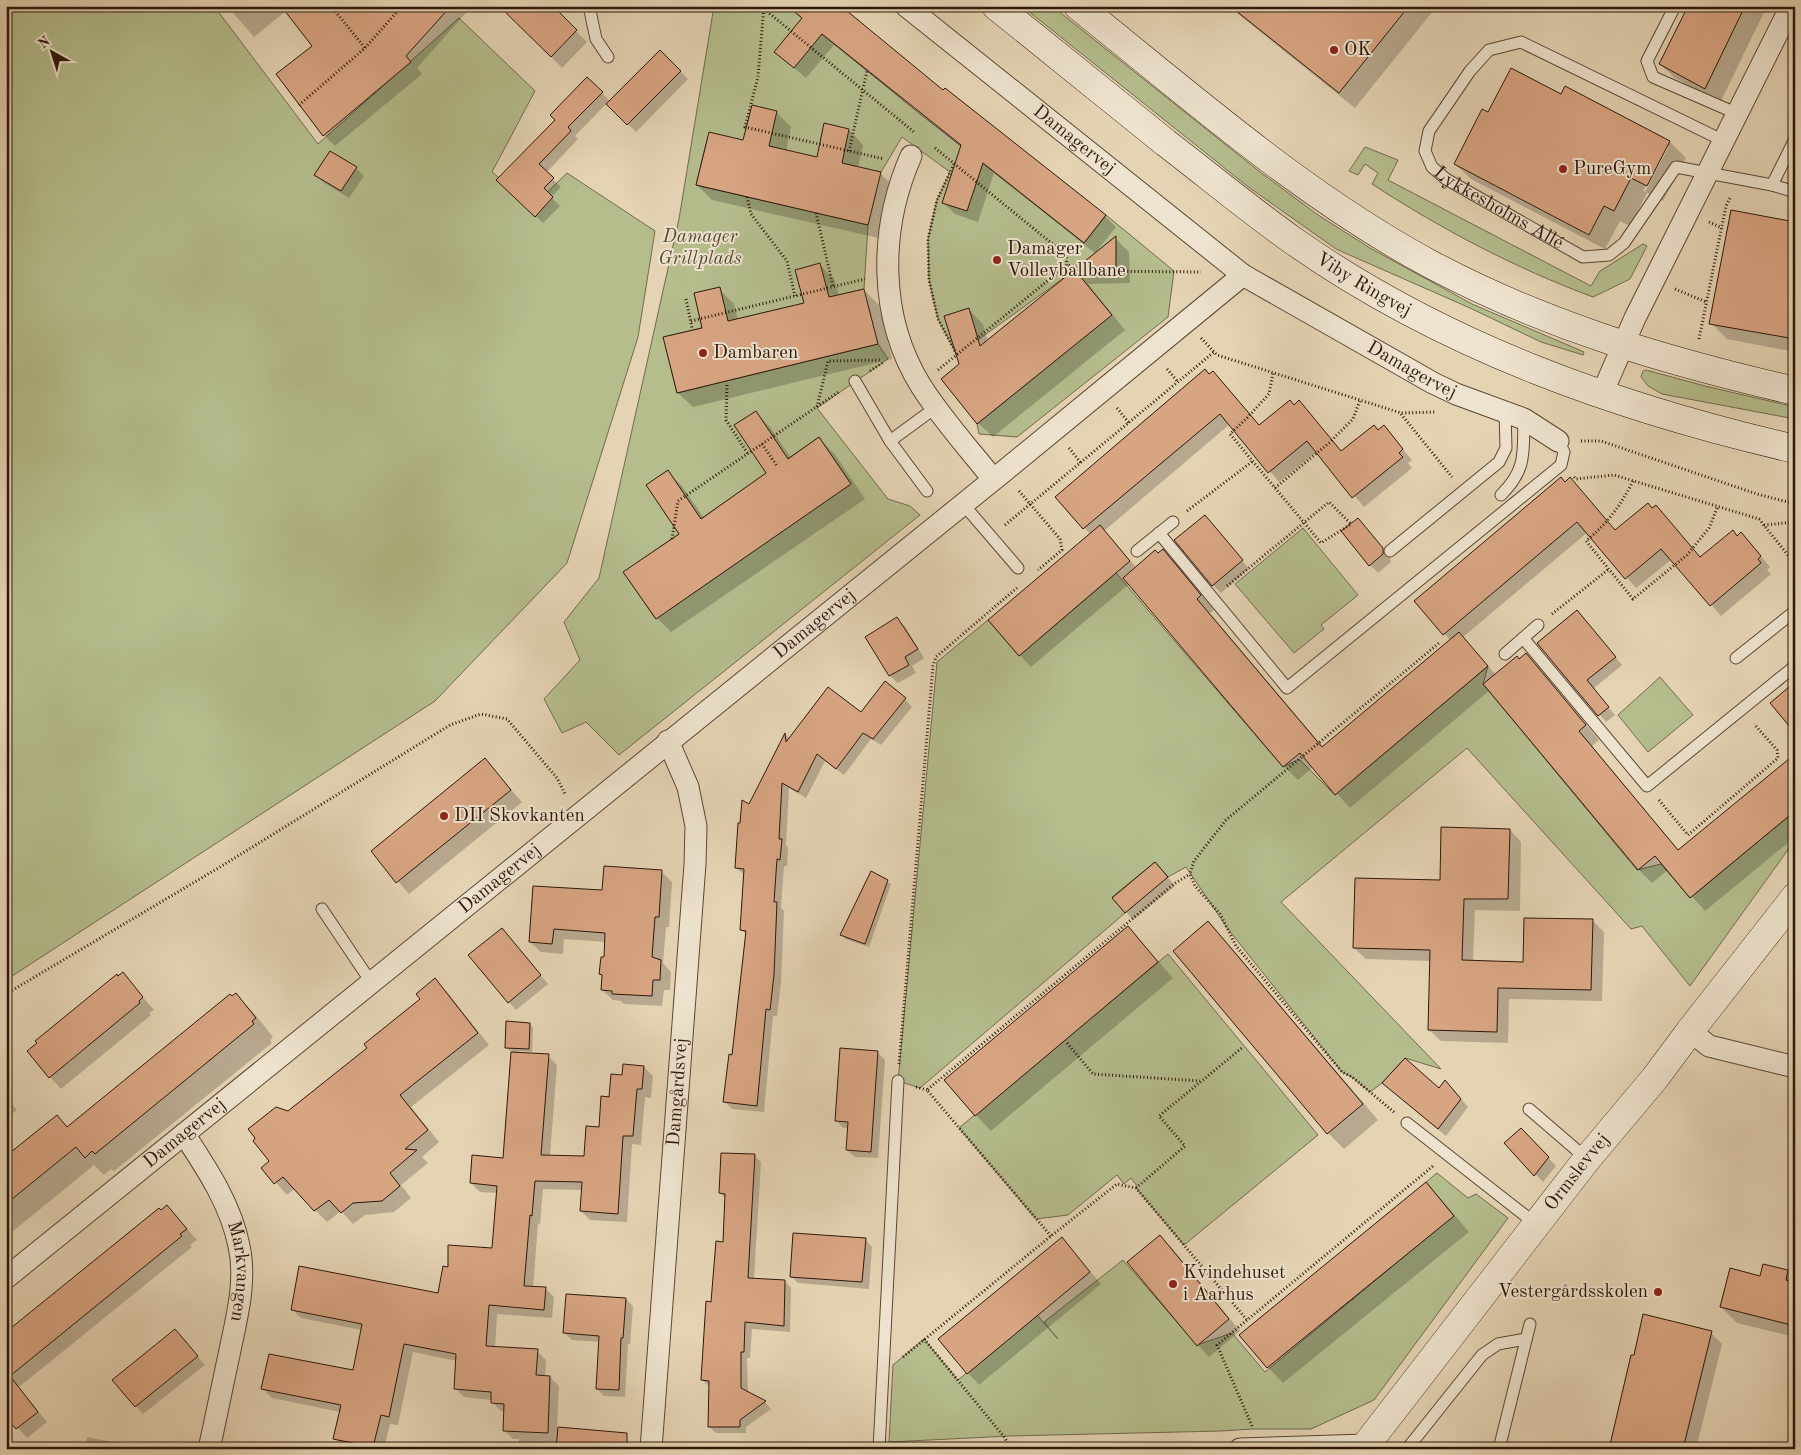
<svg xmlns="http://www.w3.org/2000/svg" width="1801" height="1455" font-family="'Old Standard TT',serif">
<rect width="100%" height="100%" fill="#e5d4b4"/>
<filter id="stains"><feTurbulence type="fractalNoise" baseFrequency=".004" numOctaves="4"/><feColorMatrix values="0 0 0 0 .2 0 0 0 0 .09 0 0 0 0 .02 0 0 0 .5 -.17"/></filter>
<radialGradient id="worn" r=".72"><stop offset=".6" stop-color="#630" stop-opacity="0"/><stop offset="1" stop-color="#630" stop-opacity=".3"/></radialGradient>
<!-- green -->
<path fill="#b5bd8d" stroke="#716a4c" fill-rule="evenodd" d="M6,6H214L318,144L459,18L535,91L492,172L533,206L567,173L655,231L638,337L567,563L435,701L6,980Z
M714,6H788L915,110L1084,243L1106,215L1174,271L1168,317L1017,437L979,434L977,424L1111,315L1075,270L957,355L938,319L929,280L928,239L937,200L950,172L902,137L881,172L707,140L696,185L868,225L864,289L664,337L677,393L878,344L888,359L817,408L888,499L910,506L920,515L619,755L586,722L562,733L544,699L580,660L564,622L599,578L679,219ZM819,437L851,484L655,618L624,572Z
M1022,6H1052L1260,172L1318,215L1370,248L1472,304L1584,352L1583,355L1541,342L1470,308L1336,249L1247,186Z
M1365,147L1398,160L1388,180L1591,286L1600,271L1643,244L1647,246L1630,279L1593,297C1515,268 1441,229 1372,184L1378,173L1365,164L1358,175L1349,171Z
M1646,370L1705,386L1795,407V419L1662,394L1648,386L1641,377L1643,371Z
M1303,528L1358,595L1321,625L1324,629L1294,653L1235,584Z
M1116,573L1283,767L1299,759L1335,795L1488,666L1483,684L1637,870L1661,864L1690,898L1795,811V840L1690,986L1642,926L1631,929L1467,748L1281,902L1441,1069L1405,1058L1382,1083L1370,1092L1352,1077L1342,1072L1228,929L1186,867L1168,877L1155,862L1112,897L1125,913L920,1088L898,1081L937,662L988,620L1019,656Z
M1660,677L1693,715L1648,752L1618,715Z
M1168,954L1318,1135L1184,1245L1136,1188L1137,1186L1131,1178L1124,1184L1117,1175L1068,1215L1036,1219L959,1128Z
M1437,1173L1468,1198L1476,1194L1508,1218L1374,1400L1311,1429H1253L1221,1431L1010,1436L889,1442L893,1365L924,1339L958,1380L1037,1315L1058,1339L1044,1322L1123,1260L1197,1345L1232,1333L1265,1372L1453,1216L1426,1182Z"/>
<!-- shadow -->
<path fill="#0003" fill-rule="evenodd" d="M227,6H472L417,68L422,74L335,146L324,135L314,46L286,11L254,37Z
M501,6H551L587,42L562,68Z
M787,6H839L944,91L1105,216L1116,227L1096,252L1115,238L1129,252L1130,283L1088,284L1125,330L993,437L978,423L961,364L969,310L983,324L988,342L1096,254L994,173L978,222L955,214L944,203L961,147L834,45L806,78L775,52L802,19Z
M1228,6H1437L1355,108Z
M1690,6H1767L1720,103L1675,78L1660,64Z
M660,51L688,79L636,132L607,103L575,136L578,139L546,173L561,187L551,197L560,206L543,223L498,180L557,120L587,78L610,101Z
M1565,88L1670,142L1686,158L1663,201L1647,193L1630,226L1620,221L1605,249L1471,179L1455,164L1488,114L1561,95ZM1666,146H1669L1645,192L1643,191Z
M753,107L777,113L791,127L786,151L818,158L849,130L863,145L858,168L880,173L895,188L883,239L712,200L697,185L744,141Z
M356,168L364,176L349,198L323,182L316,174Z
M1795,223V352L1727,339L1711,323Z
M820,265L834,279L839,296L864,290L879,305L892,359L693,407L678,393L719,289L734,304L738,320L805,304Z
M1213,373L1260,426L1299,402L1342,452L1384,427L1412,460L1408,463L1412,468L1364,507L1317,452L1279,482L1230,424L1104,531L1137,568L1163,551L1177,565L1214,610L1210,613L1324,748L1451,641L1416,601L1570,479L1616,531L1656,507L1701,558L1733,532L1738,537L1751,544L1770,567L1767,570L1771,574L1721,616L1672,559L1636,588L1588,532L1463,637L1496,675L1526,655L1540,669L1599,740L1592,746L1679,851L1795,755V837L1705,911L1668,870L1652,883L1638,869L1490,690L1350,808L1313,767L1298,780L1284,766L1129,584L1031,667L1020,655L1090,534L1057,497Z
M756,413L770,427L791,458L819,439L834,453L865,499L671,632L657,618L681,534L668,472L682,486L704,518L768,474Z
M1358,519L1390,557L1391,562L1378,573L1370,565Z
M1212,524L1249,569L1221,593L1213,585Z
M897,619L905,626L924,658L912,666L916,673L898,683L890,676L867,638Z
M1584,619L1622,665L1593,689L1615,715L1606,722L1539,644Z
M905,699L912,707L881,745L871,739L844,775L825,761L806,798L789,788L786,845L788,848L787,866H784L781,908L784,911L781,983L777,1016H773L764,1112L732,1109L725,1102L733,1056L747,935L742,930L745,875L736,868L749,806L786,735L790,739Z
M485,760L522,802L409,894L373,852Z
M1510,830L1521,842L1520,911L1475,910L1473,962L1524,963L1592,920L1604,932L1602,1001L1509,999L1508,1043L1441,1041L1429,1030L1431,961L1366,959L1354,948Z
M1163,871L1175,886L1133,920L1126,912Z
M662,872L672,882L669,927H666L663,963L671,972L670,990H664L662,1006L624,1004L621,1001L613,1000L602,990L603,977L601,974L605,958L606,942L564,939L563,954L541,952L530,942L603,891Z
M887,881L891,884L869,947L845,939L842,935Z
M1208,923L1224,939L1378,1120L1344,1149L1328,1133Z
M1128,927L1173,978L991,1131L976,1115Z
M502,929L548,984L516,1010L509,1002Z
M123,974L154,1010L149,1013L151,1015L61,1089L50,1077L38,1043Z
M435,980L447,992L489,1045L411,1107L439,1142L422,1157L428,1163L401,1185L411,1198L394,1212L365,1215L353,1224L341,1211L327,1222L294,1189L287,1195L263,1168L271,1161L288,1113L369,1048L422,1000Z
M236,995L254,1013L273,1037L270,1040L272,1043L114,1171L111,1169L104,1175L94,1165L6,1237V1154L8,1156L68,1128Z
M530,1024L533,1028L532,1052L519,1051L518,1053L548,1056L557,1065L550,1156L585,1157L600,1128L610,1098L623,1076L644,1067L653,1076L651,1098L645,1097L641,1145L632,1144L627,1222L590,1220L581,1211L582,1190L543,1189L540,1224H538L533,1288H545L554,1297L552,1318L497,1314L495,1348L537,1351L546,1360L545,1377H550L559,1386L557,1428L606,1432L617,1449H519V1439H513L504,1430L505,1412L501,1411L492,1402V1400L464,1397L455,1388L457,1361L413,1352L398,1425L390,1424L384,1449L344,1447L335,1438L340,1412L272,1398L263,1389L354,1372L362,1330L301,1318L292,1309L439,1295L449,1268L493,1250L498,1193L480,1192L471,1183L504,1159L512,1051H510L506,1047Z
M877,1052L885,1060L878,1158L855,1157L847,1150L849,1128H843L836,1120Z
M1383,1083L1439,1090L1453,1089L1468,1107L1446,1136Z
M6,1097L17,1110L6,1119Z
M1521,1130L1556,1166L1543,1182L1506,1143Z
M754,1155L761,1162L754,1279L785,1281L791,1288L790,1332L752,1329L750,1358H747L748,1393L765,1402L771,1409L746,1427V1433H716L709,1426L710,1387L702,1380L712,1303L725,1243L726,1199L720,1193Z
M1426,1184L1442,1200L1469,1232L1283,1383L1268,1367Z
M167,1206L197,1240L190,1245L192,1247L19,1387L47,1422L27,1438L6,1415V1337Z
M1160,1236L1172,1248L1240,1331L1209,1357L1198,1345Z
M865,1239L872,1247L869,1289L798,1283L791,1276Z
M1062,1239L1101,1284L979,1385L968,1373Z
M1787,1271L1795,1279V1337L1737,1323L1721,1307L1761,1277Z
M626,1299L633,1306L630,1344H628L625,1397L604,1396L597,1389L600,1342L572,1340L565,1333Z
M175,1330L205,1365L143,1414L136,1406Z
M1711,1333L1722,1344L1696,1449H1610Z
M87,1437L146,1449H85Z"/>
<!-- building -->
<path fill="#d8a582" stroke="#2d170b" d="M281,6H451L406,56L411,62L323,136L276,74L312,46Z
M499,6H553L577,30L551,57Z
M788,6H841L943,90L945,88L1106,215L1084,243L983,163L967,211L942,203L961,145L822,34L794,68L774,52L802,18Z
M1230,6H1409L1339,93Z
M1688,6H1745L1705,89L1659,64Z
M660,50L681,71L627,125L606,104Z
M1511,68L1561,94L1565,86L1670,141L1647,186L1631,178L1614,211L1604,206L1589,235L1454,164L1482,109L1488,112Z
M587,77L603,92L568,127L571,131L539,164L554,178L544,188L553,197L535,217L496,180L555,120L550,115Z
M752,105L777,111L769,146L817,157L824,123L849,129L842,163L881,172L868,225L696,185L709,132L743,140Z
M330,151L357,167L341,191L314,175Z
M1731,210L1795,222V339L1709,324Z
M1116,236V269L1075,270L1112,315L977,424L941,379L959,364L944,316L969,308L980,346Z
M820,263L829,297L864,289L878,344L677,393L663,337L702,328L694,293L720,287L728,321L804,303L795,270Z
M1205,369L1209,374L1213,371L1259,425L1290,400L1294,405L1299,400L1341,451L1374,425L1378,430L1384,425L1403,449L1399,453L1403,457L1352,498L1307,441L1268,473L1220,414L1083,529L1055,497Z
M756,411L788,459L819,437L851,484L656,619L623,572L679,534L646,485L668,470L701,519L766,473L734,425Z
M1561,477L1565,482L1570,477L1615,530L1648,503L1652,508L1656,505L1700,557L1733,530L1737,536L1741,532L1761,556L1758,559L1761,563L1710,606L1661,549L1625,579L1577,522L1443,635L1414,601Z
M1205,515L1243,560L1212,586L1174,540Z
M1358,518L1383,548V554L1369,566L1341,531Z
M1100,525L1130,561L1019,656L988,620Z
M1163,549L1201,595L1197,599L1322,747L1459,632L1488,666L1335,795L1300,753L1283,767L1123,578L1155,550L1158,553Z
M1577,610L1616,657L1587,680L1609,707L1598,716L1537,643Z
M897,617L918,649L905,657L909,665L889,676L865,637Z
M1526,653L1586,725L1579,731L1678,850L1795,754V811L1690,898L1655,856L1638,870L1483,684L1517,656L1519,659Z
M885,681L906,698L873,739L863,733L836,769L817,754L798,792L782,783L779,839H782L780,860L777,859L774,902H777L774,975L770,1010L766,1009L757,1106L723,1102L729,1054L732,1055L746,931L740,930L744,869L735,868L738,823H740L742,800L749,804L785,733L786,742L828,687L861,712Z
M1795,682V733L1770,703Z
M485,758L511,790L396,883L371,851Z
M1441,827L1510,829L1508,899H1464L1462,960L1523,962L1524,918L1593,919L1591,990L1498,988L1497,1032L1428,1030L1430,950L1353,948L1355,878L1440,880Z
M1155,862L1168,877L1125,913L1112,898Z
M604,866L662,870L659,917H655L652,957L661,960L660,980H653L652,996L612,994V991L601,990L602,975L599,974L601,957H604L605,933L554,929L552,944L529,942L533,886L602,890Z
M871,871L888,880L865,944L840,935Z
M1208,921L1363,1104L1327,1134L1173,951Z
M1128,926L1158,962L975,1116L944,1080Z
M502,928L541,975L508,1003L468,955Z
M123,972L143,997L139,1001L140,1003L49,1078L27,1051L37,1043L35,1041L117,974L118,976Z
M435,978L478,1033L400,1095L428,1130L405,1149L417,1150L390,1173L400,1186L382,1201L353,1203L341,1213L329,1200L314,1211L283,1177L274,1184L261,1168L269,1161L253,1141L255,1138L248,1129L276,1107L288,1111L367,1048L364,1044L420,999L416,994Z
M236,993L256,1018L252,1021L254,1024L95,1154L92,1151L85,1158L76,1147L6,1204V1156L57,1115L67,1127L230,994L232,996Z
M506,1021L530,1023L529,1049L505,1048Z
M840,1048L878,1051L871,1152L846,1150L848,1122L835,1121Z
M511,1052L549,1054L541,1155L584,1156L586,1126L599,1127L601,1096L609,1097L611,1074L622,1075L623,1064L644,1066L642,1089H637L633,1136H623L618,1214L580,1211L582,1182L535,1181L532,1216L530,1215L524,1286L546,1287L544,1310L489,1305L486,1346L538,1349L536,1375L550,1376L548,1433L503,1431L504,1404L491,1403V1392L454,1389L456,1354L404,1344L389,1417L381,1415L373,1447L333,1439L341,1405L261,1389L269,1354L353,1370L362,1324L291,1310L299,1266L438,1293L443,1266L448,1267V1245L492,1248L497,1186L470,1183L472,1155L503,1158Z
M1405,1058L1439,1088L1445,1080L1461,1099L1438,1129L1382,1083Z
M1521,1128L1549,1157L1534,1176L1504,1143Z
M721,1153L755,1154L748,1278L785,1280L784,1326L745,1322L744,1352H741V1388L766,1401L740,1420V1427H708L709,1381L701,1380L706,1301L711,1302L716,1241L723,1242L725,1194L719,1193Z
M1426,1182L1454,1216L1267,1368L1239,1335Z
M167,1205L187,1229L180,1234L182,1236L10,1376L38,1412L16,1429L6,1417V1332L159,1208L161,1210Z
M793,1233L866,1238L862,1282L790,1277Z
M1160,1235L1229,1319L1197,1346L1127,1262Z
M1062,1237L1090,1272L967,1374L938,1339Z
M1763,1264L1788,1270L1786,1280L1795,1282V1326L1720,1307L1730,1268L1760,1276Z
M566,1294L626,1298L623,1338H621L619,1390L596,1389L599,1336L563,1333Z
M1643,1314L1712,1331L1683,1449H1609L1631,1355H1634Z
M175,1329L198,1356L135,1407L112,1380Z
M558,1427L627,1433V1449H556Z"/>
<g fill="none" stroke-linecap="round" stroke-linejoin="round">
<defs>
<g id="service">
<path d="M589,6L596,39L608,57"/>
<path d="M1675,6L1647,61L1653,77L1738,114"/>
<path id="s1" d="M1724,141L1521,42L1489,50L1470,71L1429,131L1425,151L1432,167L1446,179L1583,257L1609,255L1624,243L1676,167L1772,185L1795,192"/>
<path d="M1772,185L1795,139"/>
<path d="M855,381L890,441L927,491"/>
<path d="M890,441L935,408"/>
<path d="M1501,495C1527,469 1523,453 1524,419"/>
<path d="M963,504L1018,568"/>
<path d="M1159,533L1287,688L1561,465L1564,452L1558,441"/>
<path d="M1137,551L1173,522"/>
<path d="M1390,551L1499,462L1506,448L1505,412"/>
<path d="M1523,638L1647,786L1795,666"/>
<path d="M1505,654L1538,625"/>
<path d="M1736,658L1795,611"/>
<path d="M322,909L371,982"/>
<path d="M1529,1109L1587,1159"/>
<path d="M1407,1123L1536,1224"/>
<path d="M879,1449L898,1081"/>
<path d="M1407,1449L1482,1355L1498,1344L1526,1339"/>
<path d="M1499,1449L1530,1324"/>
</g>
<g id="minor">
<path id="s2" d="M906,6L1243,275L1433,383L1456,394L1524,419L1558,441"/>
<path d="M911,156C879,229 878,317 921,386C942,419 969,449 993,479"/>
<path d="M1601,396L1635,318L1791,6"/>
<path d="M1690,1031L1709,1046L1795,1067"/>
<path id="s3" d="M184,1134C207,1169 231,1205 239,1246C247,1282 236,1320 229,1355C222,1387 216,1418 209,1449"/>
<path id="s4" d="M6,1278L1003,472L1243,275"/>
<path id="s5" d="M651,1449L695,864L696,826L688,787L668,741"/>
<path d="M1240,1449L1366,1445"/>
</g>
<g id="tertiary">
<path id="s6" d="M1363,1449L1587,1159L1655,1078L1690,1031L1795,897"/>
</g>
<g id="secondary">
<path id="s7" d="M996,6C1053,52 1109,97 1166,143C1209,176 1251,211 1295,242C1445,347 1618,408 1795,449"/>
<path d="M1078,6C1192,97 1303,196 1432,265C1549,327 1666,361 1795,391"/>
</g>
</defs>
<!-- service casing -->
<use href="#service" stroke="#5b4635" stroke-width="13"/>
<!-- minor casing -->
<use href="#minor" stroke="#5b4635" stroke-width="23"/>
<!-- tertiary casing -->
<use href="#tertiary" stroke="#5b4635" stroke-width="29"/>
<!-- secondary casing -->
<use href="#secondary" stroke="#2d170b" stroke-width="29"/>
<!-- path -->
<path stroke="#2d170b" stroke-width="3" stroke-dasharray="1 2.5" stroke-linecap="butt" d="M331,6L365,48
M764,6L758,77L745,127L884,159
M764,9L914,132
M299,105L365,48L402,6
M935,148L1066,255L1067,265
M849,151L867,71
M954,164L937,200L928,239L929,280L938,319L957,355
M747,197L751,214L787,261L795,296
M816,213L833,286
M1709,222L1722,228
M1675,289L1706,302
M686,299L692,328
M691,321L865,279
M1201,338L1217,355L1401,413L1436,412
M1699,339L1726,206L1731,196
M1167,369L1178,382
M938,370L1067,265L1088,271L1201,272
M870,371L884,362
M727,385L726,420L748,454
M817,407L828,361L882,360
M1117,408L1129,423
M1401,414L1452,477
M1581,441H1601L1757,494L1795,504
M762,444L777,466
M1069,448L1081,463
M1574,477L1576,479L1614,475L1759,519L1795,564
M1633,481C1621,505 1607,524 1586,541L1633,599L1687,555L1709,528L1718,506
M1275,488L1329,443L1353,419L1360,400
M1019,491L1060,539L1062,550L1038,570
M1187,511L1253,461
M1005,525L1214,352
M1764,525L1795,522
M672,539L678,501L840,391
M1227,586L1329,502L1351,524L1321,543L1230,434L1247,418L1269,394L1273,373
M1552,614L1609,569
M1659,800L1688,835L1778,758L1777,750L1754,724
M6,994L220,867L450,725L481,714L507,719L557,778L565,794
M1067,1043L1093,1074L1200,1081
M899,1064L933,666L936,657L1018,587
M916,1087L927,1090
M1394,1112L1352,1077L1342,1072L1236,946L1220,914L1195,886L1190,874L1194,861L1226,820L1439,643
M1136,1188L1185,1146L1159,1116L1243,1047
M1051,1236L927,1090L1174,884L1190,874
M924,1339L1005,1438L1010,1449
M903,1357L1051,1236L1117,1184L1136,1188L1247,1320
M1252,1426L1217,1345L1433,1166"/>
<!-- service -->
<use href="#service" stroke="#eee3ce" stroke-width="11"/>
<!-- minor -->
<use href="#minor" stroke="#eee3ce" stroke-width="21"/>
<!-- tertiary -->
<use href="#tertiary" stroke="#eee3ce" stroke-width="28"/>
<!-- secondary -->
<use href="#secondary" stroke="#eee3ce" stroke-width="28"/>
</g>
<!-- markers -->
<g fill="#8f2418" stroke="#eee3ce" stroke-width="2">
<circle cx="1334" cy="50" r="5"/>
<circle cx="1563" cy="169" r="5"/>
<circle cx="997" cy="260" r="5"/>
<circle cx="703" cy="353" r="5"/>
<circle cx="444" cy="816" r="5"/>
<circle cx="1173" cy="1284" r="5"/>
<circle cx="1658" cy="1292" r="5"/>
</g>
<g text-anchor="middle" dominant-baseline="central" stroke-width="4" stroke-linejoin="round" paint-order="stroke">
<!-- poi labels -->
<g font-size="19" fill="#2d170b" stroke="#eee3ce" text-anchor="start">
<text x="1344" y="50">OK</text>
<text x="1573" y="169">PureGym</text>
<text x="1007" y="249">Damager<tspan x="1007" dy="22">Volleyballbane</tspan></text>
<text x="713" y="353">Dambaren</text>
<text x="454" y="816">DII Skovkanten</text>
<text x="1183" y="1273">Kvindehuset<tspan x="1183" dy="22">i Aarhus</tspan></text>
<text x="1648" y="1292" text-anchor="end">Vestergårdsskolen</text>
</g>
<!-- street labels -->
<g font-size="19" fill="#2d170b" stroke="#eee3ce">
<text stroke="none"><textPath href="#s2" startOffset="215">Damagervej</textPath></text>
<text stroke="none"><textPath href="#s1" startOffset="476">Lykkesholms Allé</textPath></text>
<text stroke="none"><textPath href="#s7" startOffset="462">Viby Ringvej</textPath></text>
<text stroke="none"><textPath href="#s2" startOffset="625">Damagervej</textPath></text>
<text stroke="none"><textPath href="#s4" startOffset="1040">Damagervej</textPath></text>
<text stroke="none"><textPath href="#s4" startOffset="635">Damagervej</textPath></text>
<text stroke="none"><textPath href="#s5" startOffset="358">Damgårdsvej</textPath></text>
<text stroke="none"><textPath href="#s4" startOffset="230">Damagervej</textPath></text>
<text stroke="none"><textPath href="#s6" startOffset="350">Ormslevvej</textPath></text>
<text stroke="none"><textPath href="#s3" startOffset="151">Markvangen</textPath></text>
</g>
<!-- park labels -->
<g font-size="19" font-style="italic" fill="#564932" stroke="#eee3ce">
<text x="700" y="237">Damager<tspan x="700" dy="22">Grillplads</tspan></text>
</g>
</g>
<!-- margin -->
<rect width="1801" height="1455" fill="none" stroke="#e5d4b4" stroke-width="25"/>
<rect x="8" y="8" width="1786" height="1440" fill="none" stroke="#2d170b" stroke-width="2.5"/>
<rect x="12" y="12" width="1776" height="1430" fill="none" stroke="#2d170b"/>
<!-- north arrow -->
<g transform="translate(52 52) rotate(321)" stroke="#eee3ce" stroke-width="4" paint-order="stroke">
<path d="M0-4L9 19L0 12L-9 19Z" fill="#2d170b"/>
<text y="-8" font-size="14" font-weight="bold" text-anchor="middle" fill="#2d170b">N</text>
</g>
<rect width="100%" height="100%" filter="url(#stains)"/>
<rect width="100%" height="100%" fill="url(#worn)"/>
</svg>
